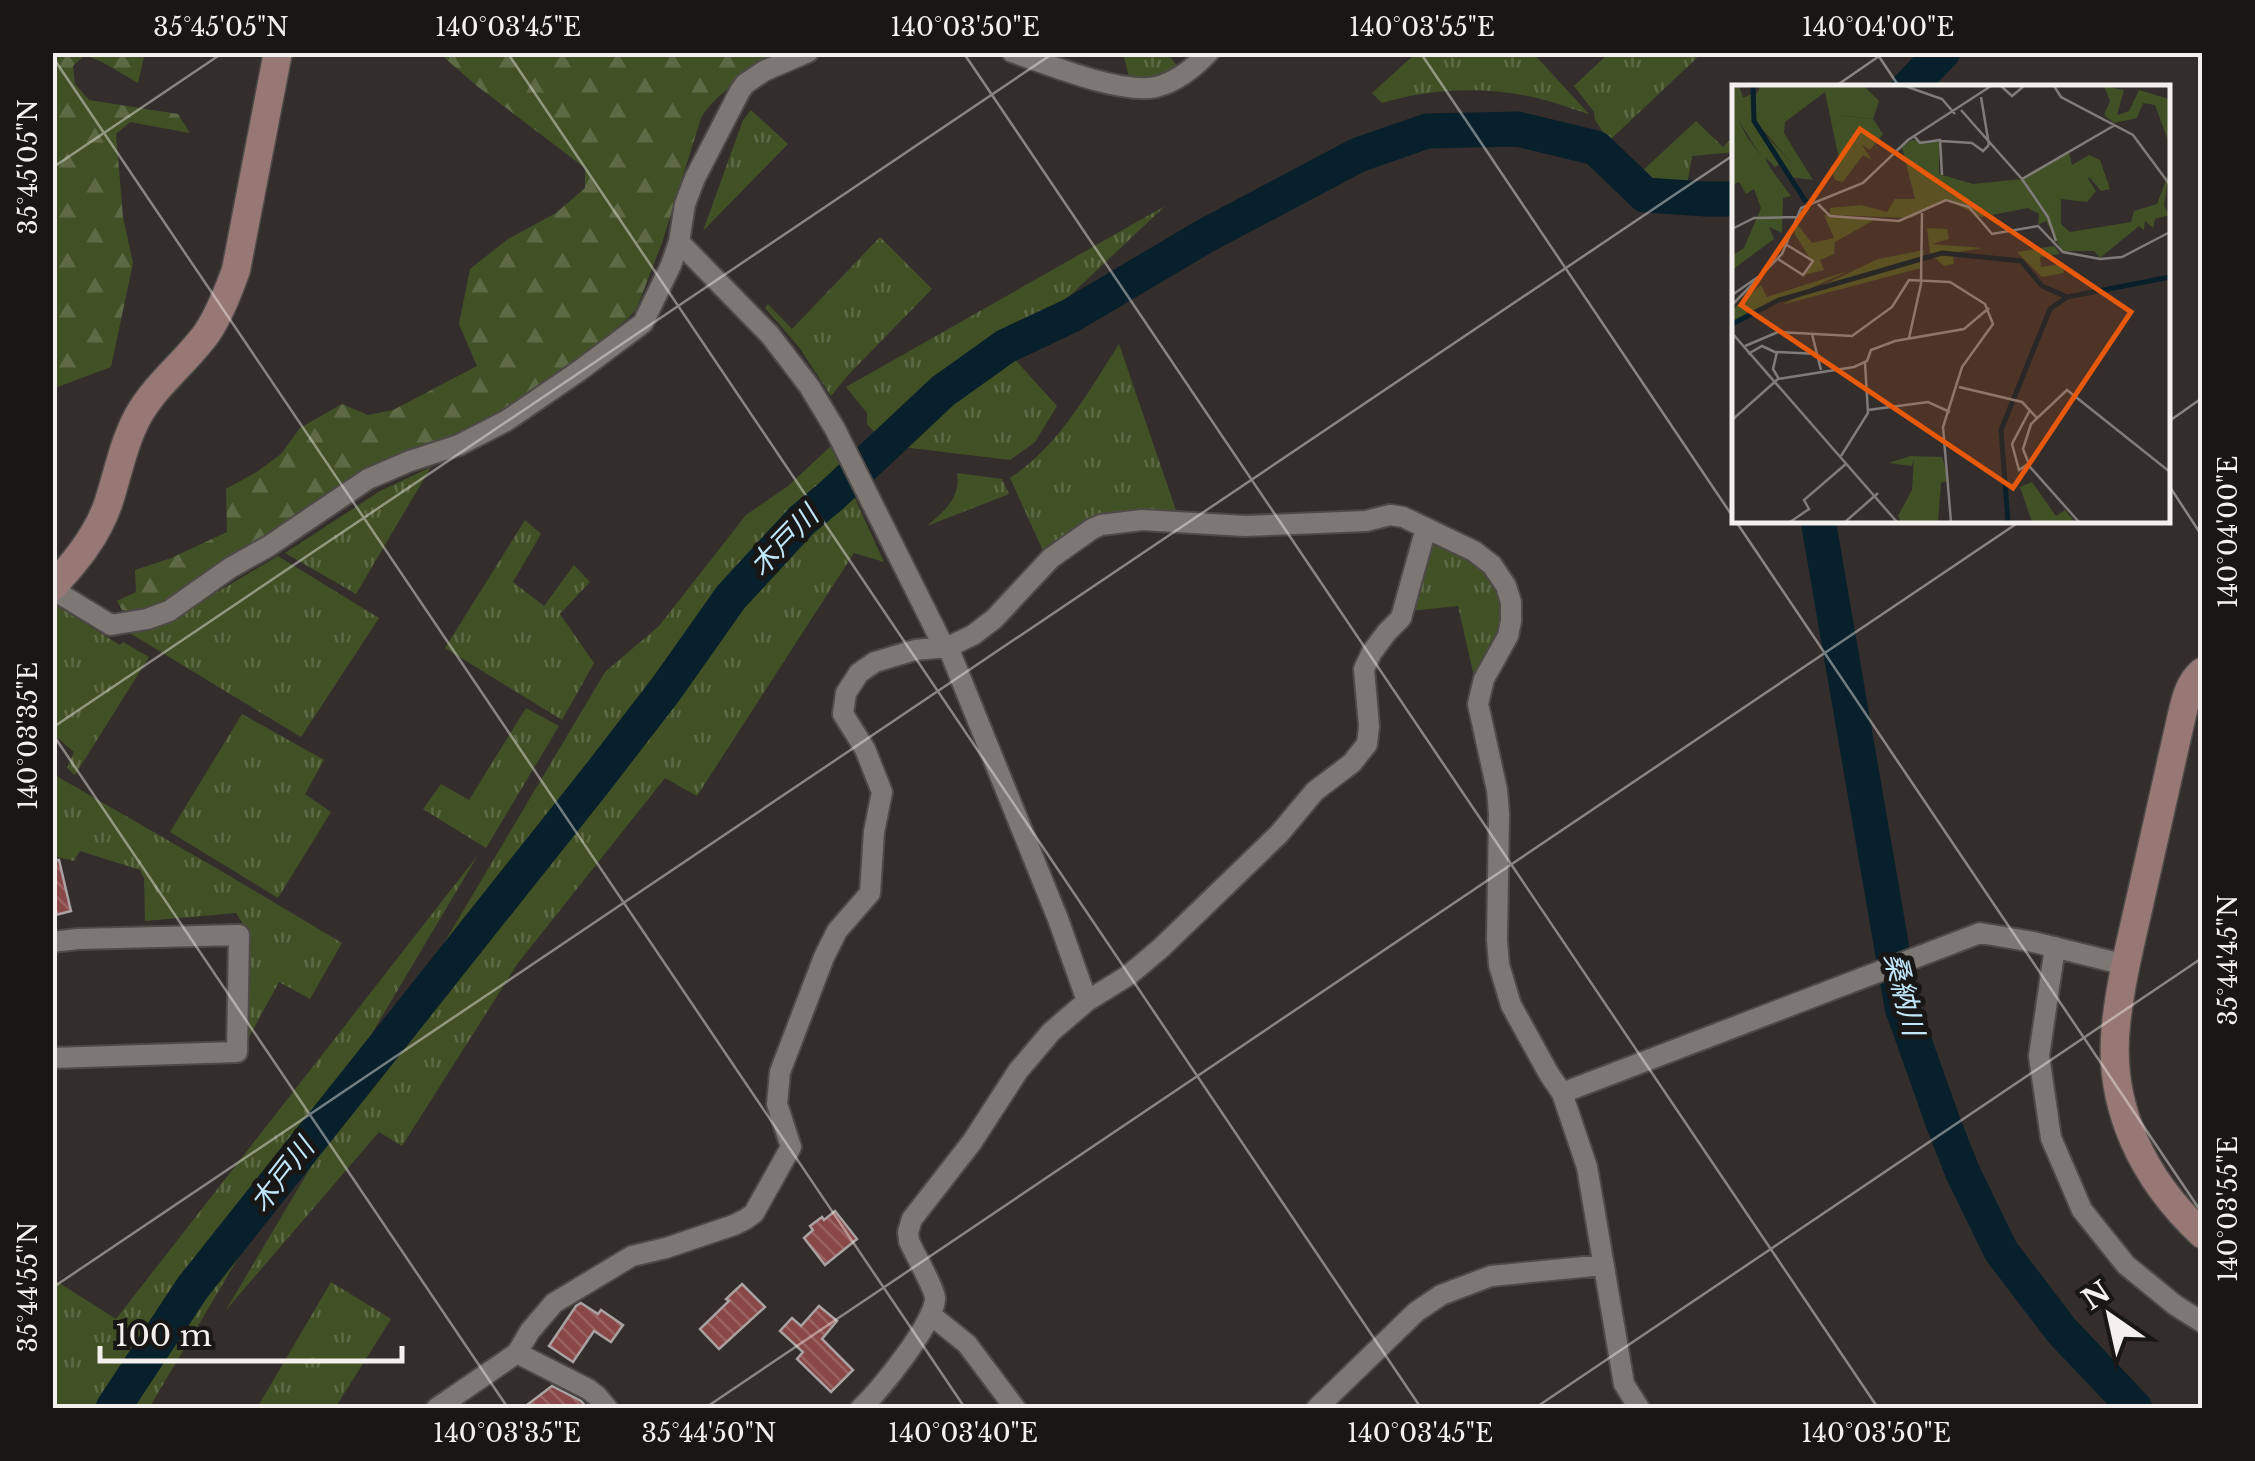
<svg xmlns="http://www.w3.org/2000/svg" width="2255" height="1461" font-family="'Libre Baskerville','Noto Sans JP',serif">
<defs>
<pattern id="grass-tufts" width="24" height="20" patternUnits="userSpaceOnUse" patternTransform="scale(2.5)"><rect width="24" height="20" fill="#425026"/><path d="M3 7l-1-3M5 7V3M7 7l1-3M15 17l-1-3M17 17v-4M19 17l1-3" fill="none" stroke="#5e6a46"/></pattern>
<pattern id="forest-firs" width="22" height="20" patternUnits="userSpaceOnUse" patternTransform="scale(2.5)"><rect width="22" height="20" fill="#425026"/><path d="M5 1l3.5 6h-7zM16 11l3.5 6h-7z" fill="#5e6a46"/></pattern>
<pattern id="building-back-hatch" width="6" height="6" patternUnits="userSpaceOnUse" patternTransform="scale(2.5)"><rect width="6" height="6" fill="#894747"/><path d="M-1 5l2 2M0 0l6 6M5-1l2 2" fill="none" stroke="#9a6262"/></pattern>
</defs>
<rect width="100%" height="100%" fill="#332e2b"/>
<!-- grass -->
<path fill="url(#grass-tufts)" d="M1123,53H1167L1179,68L1156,80L1129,77Z
M1416,53H1533L1589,114C1572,109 1554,102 1537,98C1486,86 1431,88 1382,103L1372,93Z
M1609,53V52L1702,53L1609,141L1595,120L1594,112L1574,86Z
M751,110L788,144L703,231L743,120Z
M1696,121L1723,147L1735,135V152L1692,156L1687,185L1653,187L1640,173Z
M1165,206L1009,353L1057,406L1035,442L1010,460L886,445L867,424V413L846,387Z
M880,237L932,289L849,374L831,396L799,347L765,308L768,304L792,329Z
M1119,344L1179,519L1143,515L1045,555L1010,478C1059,446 1088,392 1119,344Z
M831,446L884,562L854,553L697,796L665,778L518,963L402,1146L379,1132L226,1310L605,672L659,626L746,515L788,486Z
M431,467L356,594L285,553L380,491Z
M957,473L1002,479L1009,494L927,526C944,511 961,498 957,473Z
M525,520L541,534L513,582L544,606L574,565L590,582L560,614L594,663L562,720L445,648Z
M1432,540L1486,568L1508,614L1476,685L1458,606L1410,611Z
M278,556L379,618L301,737L128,632L175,617Z
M53,606H57L120,645L123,642L149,657L75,775L67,768L74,752L53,734Z
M526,708L559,726L486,848L423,809L441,784L469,800Z
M242,714L324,760L305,794L331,812L278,898L170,832Z
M53,774L223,872L342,943L310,999L279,982L242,1050L246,929L236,913L145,921L144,878L140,870L80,851L74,861L53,856Z
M478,855L149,1408H53V1279L116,1319Z
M331,1282L391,1319L335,1408H257Z"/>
<!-- forest -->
<path fill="url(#forest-firs)" d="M52,53H145L138,83L102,62L85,55L73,66L75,84L89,100L178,114L190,133L130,122L116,134L123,217L133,263L111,367L55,388L52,385Z
M439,53H791C761,65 718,89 701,118L662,243L636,310L624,322L507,415L460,438L395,456L345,481L261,541L162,603L136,613L122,610L117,601L136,592L135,570L171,558L227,532L226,489L258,471L281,454L300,428L342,404L368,415L393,410L477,366L459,324L470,269L508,239L556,213L585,188V168L477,86Z"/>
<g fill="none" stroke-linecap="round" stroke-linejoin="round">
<!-- river -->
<path stroke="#08202b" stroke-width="35" d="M1908,88L1943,52
M1818,520L1902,1007L1944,1125L1963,1173L2001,1251L2062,1331L2135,1408
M113,1408L193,1287L595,781L666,689L731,597L802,520L830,497L943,391L1006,346L1070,316L1205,236L1358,155L1427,131L1518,129L1596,148L1645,195L1706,199H1735"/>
</g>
<!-- building -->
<path fill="url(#building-back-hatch)" stroke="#aaa2a2" stroke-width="2.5" d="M59,860L71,911L52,916V861Z
M835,1211L857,1239L825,1265L804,1238L813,1230L810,1226L822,1217L824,1220Z
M742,1284L765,1307L719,1349L700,1329L729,1301L726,1299Z
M581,1303L598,1314L601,1310L623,1325L611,1342L594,1331L573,1362L549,1346L576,1306Z
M819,1306L837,1321L822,1339L853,1370L831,1392L797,1359L803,1352L780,1331L792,1318L801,1326Z
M552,1386L581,1401L587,1408H523Z"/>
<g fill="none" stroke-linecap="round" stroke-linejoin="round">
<defs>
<path id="street" d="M1012,52C1047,64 1122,95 1156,87C1176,82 1195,67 1209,52
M679,242L770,335L809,386L835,429L944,647
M52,589L111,625L147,619L169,611L230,568L269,546L368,479L410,461L459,445L506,421L579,371L643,323L671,265L679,242L685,204L695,178L740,91L745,84L764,71L808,52
M948,647L1058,919L1087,1001
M52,942L78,939L239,935L237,1052L52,1058
M2055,947L2039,1056L2051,1138L2082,1210L2126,1265L2175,1305L2202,1322
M1562,1093L1980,933L2033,942L2126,965
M931,1315L967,1344L1015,1408
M517,1353L588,1389L597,1396L607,1408
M437,1408L517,1353L530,1331L554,1303L632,1256L666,1248L734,1225L746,1219L754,1213L791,1147L777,1104L780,1072L824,957L837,931L870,893L874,832L882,792L865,749L843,714L846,693L859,673L875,662L915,650L948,647L973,635L994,619L1051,558L1092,529L1101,525L1142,520L1245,526L1366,521L1390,515L1403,517L1474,551L1492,565L1506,586L1511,602V621L1508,636L1484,679L1478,704L1497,790L1499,814L1497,940L1499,965L1511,1005L1549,1074L1562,1093L1587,1167L1624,1384L1639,1408
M861,1408C879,1392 936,1321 935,1298C934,1287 914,1253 909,1241L908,1232L912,1219L972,1142L1018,1071L1051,1032L1087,1001L1129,975L1161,948L1279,834L1315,791L1352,763L1367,744L1369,726L1364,669L1372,652L1387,632L1401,618L1426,528
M1317,1408L1416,1312L1441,1295L1491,1276L1604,1265"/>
<path id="secondary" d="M52,587C75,563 97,536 108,504C118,474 123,444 138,416C156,384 186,362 207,333C220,313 228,292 236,270L278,52
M2202,672C2188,684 2185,702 2181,719C2167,781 2153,843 2139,905C2130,945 2120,985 2116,1025C2107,1107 2144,1180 2202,1234"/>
</defs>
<!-- street casing -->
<use href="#street" stroke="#4e4a48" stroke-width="24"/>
<!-- secondary casing -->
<use href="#secondary" stroke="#4e4a48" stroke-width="31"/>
<!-- street -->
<use href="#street" stroke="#7d7874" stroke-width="20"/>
<!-- secondary -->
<use href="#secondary" stroke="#987874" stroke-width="28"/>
</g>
<!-- ticks -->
<path fill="none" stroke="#f3f0ee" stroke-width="2.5" stroke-opacity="0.45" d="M507,52L1421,1408M963,52L1878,1408M1420,52L1735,520M1876,52L1900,88M52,56L965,1408M1833,88L1885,52M52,168L224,52M2168,422L2202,398M2168,484L2202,536M1735,520L2202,1213M52,728L1055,52M52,733L508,1408M52,1288L1735,154M705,1408L2022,520M1535,1408L2202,958"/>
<g text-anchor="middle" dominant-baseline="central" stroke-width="10" stroke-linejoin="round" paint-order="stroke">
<!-- water labels -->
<g font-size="28" font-style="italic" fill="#c0e6fa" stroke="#191715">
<text transform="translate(784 541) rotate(-46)">木戸川</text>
<text transform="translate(1904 994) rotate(76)">桑納川</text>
<text transform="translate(282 1175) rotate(-52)">木戸川</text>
</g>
</g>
<!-- overview -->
<g transform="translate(1732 85)">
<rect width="438" height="438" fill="#332e2b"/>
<path d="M132,1L147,16L141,34L107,30L99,2ZM20,9L21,37L59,77L58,92L50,78L43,82L33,72L41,90L7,36L10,13ZM92,130L142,135L103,157L102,169L88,175L92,185L72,190L81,178L62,148L65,139L80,158L102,153ZM195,143L215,144L217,154L200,159L251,163L221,168L222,179L212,181L198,169ZM322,161L328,169L308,172L309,182L330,179L332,188L310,192L285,167ZM192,165L189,183L49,220L146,174ZM116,186L8,236L0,241V225L29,200L35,212Z" fill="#425026"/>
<path d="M0,1H7L13,18L7,36L15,52L59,111L51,113L50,148L37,142L42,154L0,185V171L12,163L29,123L22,104L14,109L7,97L0,100ZM29,1H101L107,30L141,34L151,49L138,65L130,60L140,75L131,70L111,97L103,95L99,84L107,74L93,7L53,37L52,48L81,95L58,92L59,77L23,36L19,18ZM372,1L392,5L385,30L397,26L407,5L437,14V58L423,20L411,18L405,33L382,38L372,30L378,16ZM180,55L207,57V89L241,99L291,94L337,67L340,80L357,70L368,75L378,104L369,106L359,94L355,92L364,106L355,117L329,114V139L338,147L399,137L402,126L425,119L437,87L432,121L437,130L423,134L421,143L413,136L412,145L407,141L368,173L362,166H330L314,136L306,140L307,129L296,123L249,132L214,114L179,133L98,130V123L129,120L155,127L163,114H183L170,62ZM179,371L210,372L217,395L209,398L206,437H169L166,431L180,405L182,374L180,381L156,378Z" fill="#425026"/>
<path d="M300,397L324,431L333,425L343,437H300L288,402Z" fill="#425026"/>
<path fill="none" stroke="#08202b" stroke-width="5" d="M21,1L22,36L74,117M0,239L47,215L210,168L289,176L310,201L335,212M276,437L269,345L318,224L335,212L438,192"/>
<path fill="none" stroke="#807c79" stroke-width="2.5" d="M173,1L210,14L223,29M269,1L280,11L292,1M322,1L329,12L401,50L438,100M249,12L257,60M229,25L290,94L316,132L324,156M182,51L188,58L208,55L210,90M209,56L240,58L251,66L257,60M290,94L383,40M86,119L98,131L167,136L214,115L237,122L260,149L306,141L331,167L368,174L390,172L438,147M2,143L22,133L65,132M46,174L71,190L81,176L55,160M189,199L190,128M0,210L26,192M0,220L50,169L69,123L131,98L176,55L259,1M0,248L165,437M80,249L89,285M177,253L189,199M13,261L46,247L120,251L160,222L177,195L218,197L253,219L261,239L230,282L211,342L219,437M16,269L30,261L45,268M47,294L41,284L45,267L86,269M227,302L290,317L305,333M136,325L196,317L218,327M0,335L46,294L122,282L135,276L139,265L163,256L232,244L257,223M109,371L136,328L133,278M296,379L287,385L280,359L298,325M58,437L77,424L72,415L115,378M113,437L146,408M347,437L298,382L291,364L299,339L335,305L438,387"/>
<path fill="#e8590c" fill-opacity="0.15" stroke="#e8590c" stroke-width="5" d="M128,44L399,227L281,403L9,220Z"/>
<rect width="438" height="438" fill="none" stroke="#f3f0ee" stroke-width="5"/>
</g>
<!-- border -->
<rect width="2255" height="1461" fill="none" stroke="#191715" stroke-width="110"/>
<!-- north arrow -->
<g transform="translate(2110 1316) rotate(326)" stroke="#191715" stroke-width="8" paint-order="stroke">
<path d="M0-8L18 38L0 25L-18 38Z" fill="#f3f0ee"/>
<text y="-15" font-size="28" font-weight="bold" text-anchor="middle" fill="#f3f0ee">N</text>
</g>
<!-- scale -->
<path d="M100 1346v15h302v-15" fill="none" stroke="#f3f0ee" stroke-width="5"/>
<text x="115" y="1346" font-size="30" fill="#f3f0ee" stroke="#191715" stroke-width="8" paint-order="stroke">100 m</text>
<rect x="55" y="55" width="2145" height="1351" fill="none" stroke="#f3f0ee" stroke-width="4"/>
<g font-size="25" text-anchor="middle" fill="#f3f0ee">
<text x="221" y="36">35°45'05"N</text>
<text x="508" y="36">140°03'45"E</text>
<text x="965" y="36">140°03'50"E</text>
<text x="1422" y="36">140°03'55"E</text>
<text x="1878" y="36">140°04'00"E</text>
<text transform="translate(28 167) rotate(-90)" y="9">35°45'05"N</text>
<text transform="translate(2228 532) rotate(-90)" y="9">140°04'00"E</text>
<text transform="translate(28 736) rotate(-90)" y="9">140°03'35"E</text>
<text transform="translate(2228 960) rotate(-90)" y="9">35°44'45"N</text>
<text transform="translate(2228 1209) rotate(-90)" y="9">140°03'55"E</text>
<text transform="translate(28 1287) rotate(-90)" y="9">35°44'55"N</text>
<text x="507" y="1442">140°03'35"E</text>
<text x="709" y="1442">35°44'50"N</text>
<text x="963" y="1442">140°03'40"E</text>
<text x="1420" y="1442">140°03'45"E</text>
<text x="1876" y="1442">140°03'50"E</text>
</g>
</svg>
